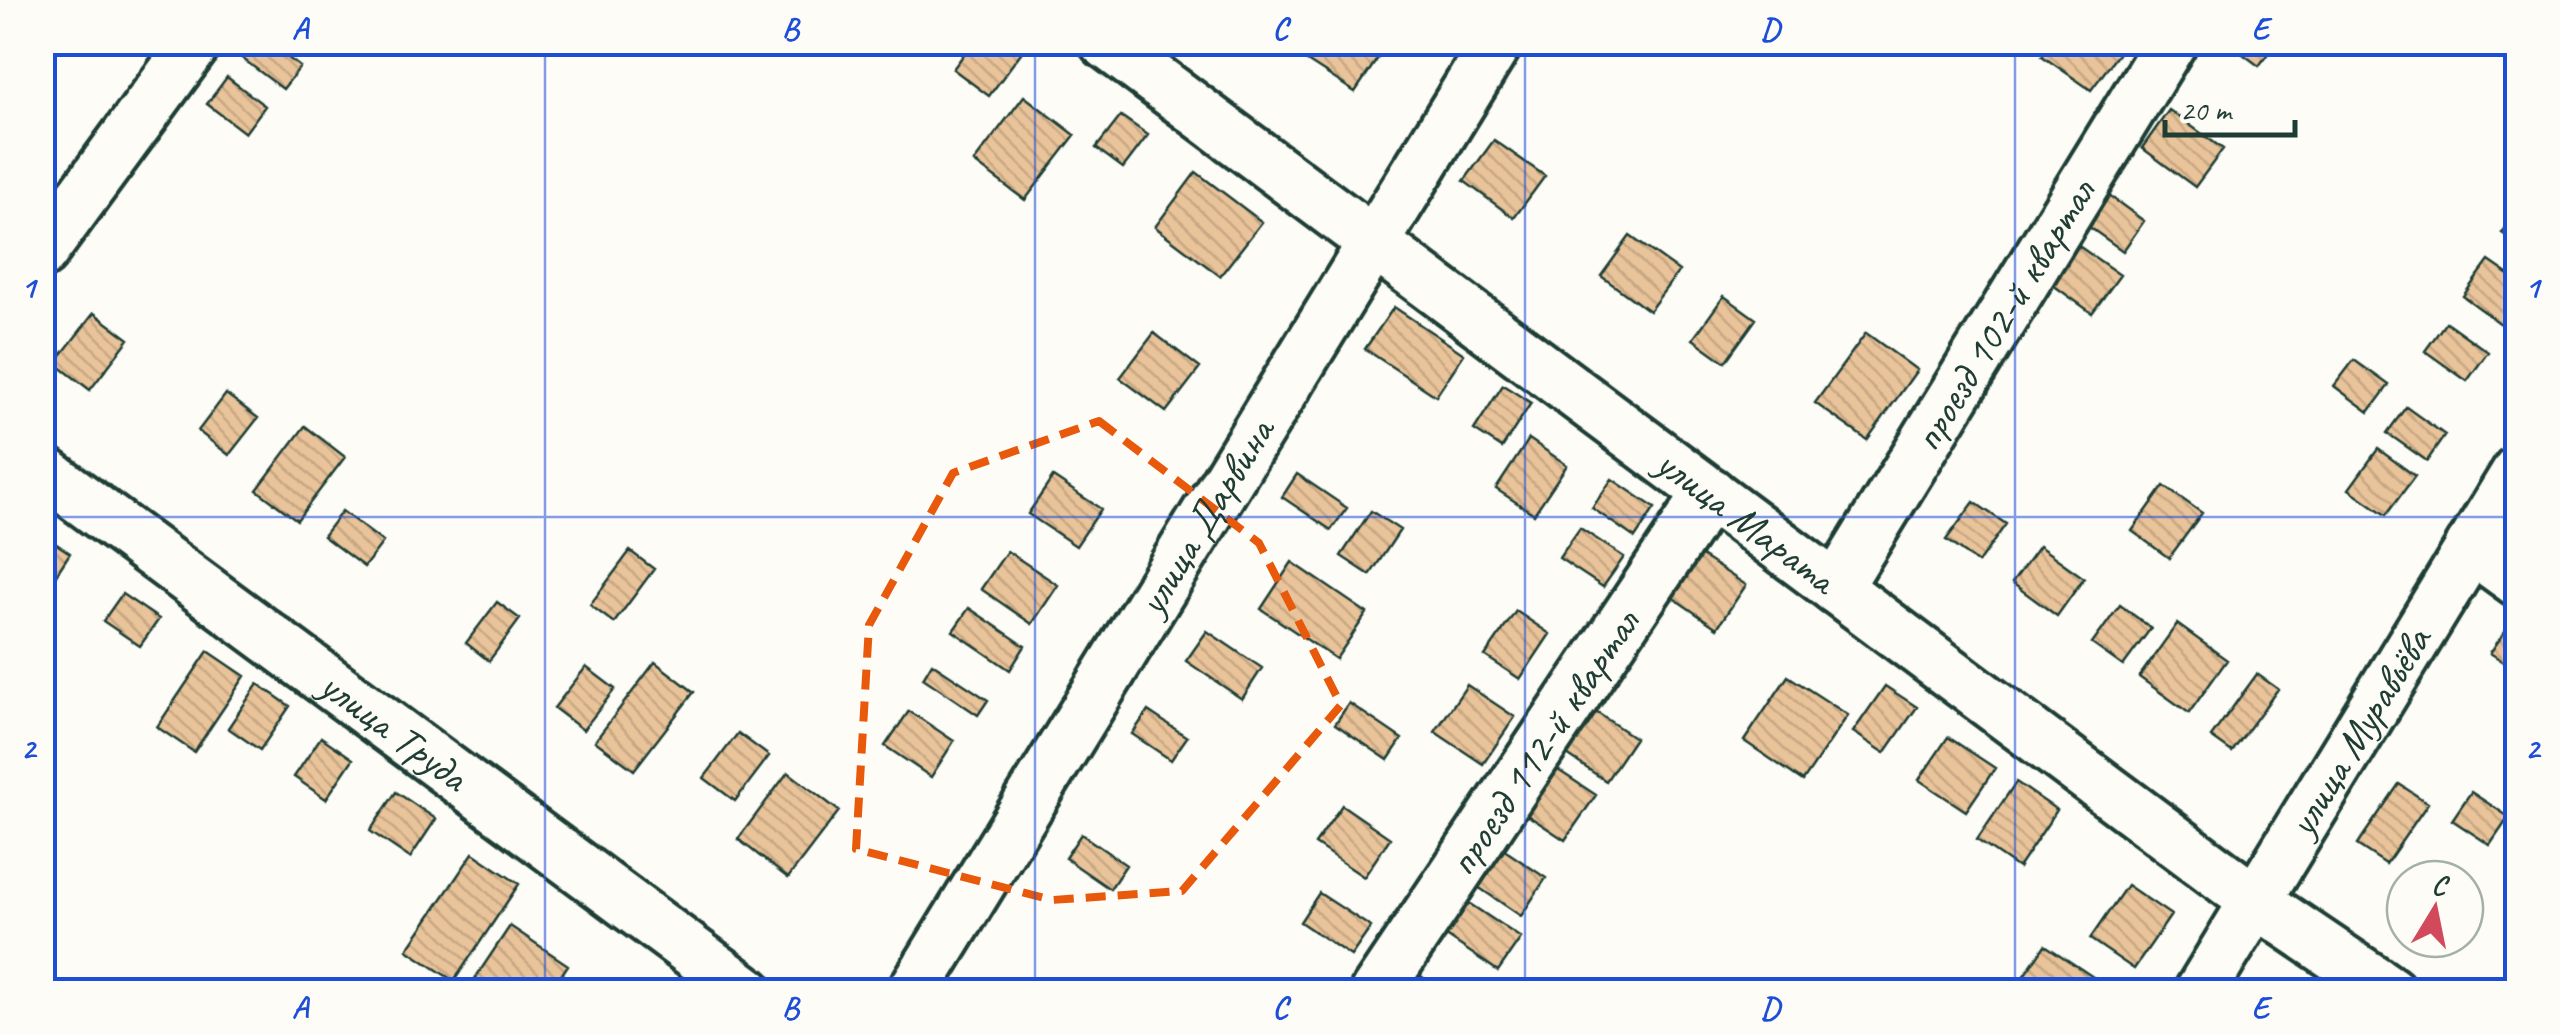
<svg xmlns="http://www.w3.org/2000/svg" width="2560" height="1034" font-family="Caveat,sans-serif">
<defs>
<pattern id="building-back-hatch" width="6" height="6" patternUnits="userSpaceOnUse" patternTransform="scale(2.5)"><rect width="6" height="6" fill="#e9c399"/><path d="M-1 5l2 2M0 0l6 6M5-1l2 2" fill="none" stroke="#c7a884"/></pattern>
</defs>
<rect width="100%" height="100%" fill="#fdfcf7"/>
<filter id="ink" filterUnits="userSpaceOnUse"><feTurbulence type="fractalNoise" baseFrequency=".01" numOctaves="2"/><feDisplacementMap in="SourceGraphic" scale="20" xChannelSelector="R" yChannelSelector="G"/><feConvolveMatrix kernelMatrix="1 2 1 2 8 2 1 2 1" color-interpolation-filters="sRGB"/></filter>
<g filter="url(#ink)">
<!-- building -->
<path fill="url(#building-back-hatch)" stroke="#1f3d34" stroke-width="2.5" d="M249,42H268L300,67L283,89L239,56Z
M973,42H1029L989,96L953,69Z
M1316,42H1388V43L1355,92L1304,59Z
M2052,42H2102L2118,54L2091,90L2042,56Z
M2227,42H2276L2259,66Z
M227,77L265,106L245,133L207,104Z
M1024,96L1075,135L1025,200L974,162Z
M2169,110L2223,149L2195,187L2142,148Z
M1121,116L1148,135L1123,168L1096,148Z
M1494,140L1545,176L1514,218L1464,181Z
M1196,172L1262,222L1220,276L1155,227Z
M2107,194L2144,221L2123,251L2085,224Z
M2518,211V244L2502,233Z
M1630,236L1679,271L1649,311L1601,276Z
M2073,242L2120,275L2092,313L2046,280Z
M2489,261L2518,281V309L2505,327L2463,296Z
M1724,296L1756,319L1725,362L1693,339Z
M1394,307L1464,354L1436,396L1365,349Z
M94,313L129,339L90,390L55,363Z
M2446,322L2488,352L2467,381L2425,351Z
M1154,333L1200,368L1166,412L1120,378Z
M1866,333L1917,370L1867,440L1815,403Z
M2354,360L2389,385L2369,412L2334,386Z
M1503,385L1531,403L1502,448L1474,430Z
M226,394L258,418L229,455L198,431Z
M2406,407L2445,435L2427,461L2387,433Z
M305,426L345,457L297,520L257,490Z
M1529,439L1567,465L1534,514L1496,489Z
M2378,449L2415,476L2386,515L2349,489Z
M1297,474L1347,508L1331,530L1282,497Z
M1053,477L1101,509L1076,546L1028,514Z
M1612,479L1655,508L1635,538L1592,508Z
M2164,486L2202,513L2169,558L2132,531Z
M1974,502L2006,524L1978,563L1946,540Z
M342,511L383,542L364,567L323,536Z
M1371,511L1400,530L1370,575L1341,556Z
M1580,528L1624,557L1603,587L1559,558Z
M43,535L70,553L48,587L42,583Z
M2039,546L2084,578L2057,616L2012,583Z
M630,551L654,569L614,623L590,605Z
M1007,551L1058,585L1032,624L981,589Z
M1697,553L1746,585L1717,628L1669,595Z
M1292,562L1367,613L1336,659L1261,609Z
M122,594L159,619L140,646L103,621Z
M497,602L520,619L489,661L466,643Z
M2120,605L2151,628L2123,666L2092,644Z
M969,608L1025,646L1010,670L953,631Z
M1516,611L1550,634L1520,679L1485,656Z
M2518,613V671L2490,653Z
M2177,624L2227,660L2189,713L2139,677Z
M1207,631L1262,668L1242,699L1186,661Z
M208,651L245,676L194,752L157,727Z
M655,662L694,692L634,770L595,741Z
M932,663L988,700L978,715L923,678Z
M586,667L615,689L583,730L554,708Z
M2257,674L2278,689L2232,752L2211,737Z
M1788,676L1848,715L1803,781L1744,741Z
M258,684L290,706L260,750L228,728Z
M1467,685L1515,717L1483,764L1435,732Z
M1885,686L1917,707L1885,753L1853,732Z
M1349,703L1402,739L1388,760L1335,724Z
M1593,710L1635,738L1606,781L1564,753Z
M909,711L954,741L931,777L885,746Z
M1148,711L1187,737L1171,760L1132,734Z
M738,733L769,756L735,801L704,778Z
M321,737L353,759L326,799L294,777Z
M1948,737L1995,768L1966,811L1919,780Z
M1555,768L1596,795L1565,840L1524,813Z
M788,772L839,811L788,878L738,839Z
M2016,782L2057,810L2018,868L1977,840Z
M2399,784L2428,803L2386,864L2357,845Z
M396,792L436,819L410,858L370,831Z
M2471,792L2509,817L2490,845L2452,820Z
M1342,805L1390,838L1364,877L1315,844Z
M1081,834L1126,865L1110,889L1065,858Z
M1503,849L1546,878L1521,916L1478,887Z
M473,853L519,884L454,981L407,950Z
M2127,885L2171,915L2134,969L2090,939Z
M1319,893L1371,927L1351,956L1300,922Z
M1464,900L1521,938L1498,971L1442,933Z
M510,926L568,965L550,992H466Z
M2045,945L2111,989L2109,992L2014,990Z
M1415,972L1444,992H1402Z"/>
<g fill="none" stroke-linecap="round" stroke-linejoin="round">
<defs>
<g id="street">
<path id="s1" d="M1105,42L2254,900L2390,992"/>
<path d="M42,252L196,42"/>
<path id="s2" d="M42,470L747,992"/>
<path d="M2471,547L2518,581"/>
<path id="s3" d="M1836,588L2171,42"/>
<path id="s4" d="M913,992L1497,42"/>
<path id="s5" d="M1376,992L1710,493"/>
<path id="s6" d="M2200,992L2518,471"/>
</g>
</defs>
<!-- street casing -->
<use href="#street" stroke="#1f3d34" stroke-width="58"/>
<!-- street -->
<use href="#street" stroke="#fdfcf7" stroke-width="50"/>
</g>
</g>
<!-- marked area -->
<path fill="none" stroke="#e8590c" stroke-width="8" stroke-dasharray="20 12" stroke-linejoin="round" d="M1099,421L1259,543L1341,705L1182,891L1052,900L856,849L869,625L953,473Z"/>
<!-- grid -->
<path fill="none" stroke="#1d4ed8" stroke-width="2.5" stroke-opacity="0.55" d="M545,42V992M1035,42V992M1525,42V992M2015,42V992M42,517H2518"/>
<g text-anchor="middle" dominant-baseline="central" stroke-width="8" stroke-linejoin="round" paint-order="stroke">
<!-- street labels -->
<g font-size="42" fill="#1f3d34" stroke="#fdfcf7">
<text stroke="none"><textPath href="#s3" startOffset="320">проезд 102-й квартал</textPath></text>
<text stroke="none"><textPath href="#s4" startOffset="558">улица Дарвина</textPath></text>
<text stroke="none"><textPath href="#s1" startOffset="800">улица Марата</textPath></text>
<text stroke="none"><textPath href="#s2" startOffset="438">улица Труда</textPath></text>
<text stroke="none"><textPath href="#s6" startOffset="305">улица Муравьёва</textPath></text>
<text stroke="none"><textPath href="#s5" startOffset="300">проезд 112-й квартал</textPath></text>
</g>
</g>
<!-- margin -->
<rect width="2560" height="1034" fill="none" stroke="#fdfcf7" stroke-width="110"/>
<!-- north arrow -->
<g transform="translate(2435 909) rotate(10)"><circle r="48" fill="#fdfcf7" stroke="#a4b0a9" stroke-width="2.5"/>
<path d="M0-8L18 38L0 25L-18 38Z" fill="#d1495b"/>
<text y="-15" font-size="28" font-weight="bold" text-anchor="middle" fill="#1f3d34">С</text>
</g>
<!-- scale -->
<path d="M2165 120v15h130v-15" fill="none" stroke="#1f3d34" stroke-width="5"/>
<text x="2180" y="120" font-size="30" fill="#1f3d34" stroke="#fdfcf7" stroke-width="8" paint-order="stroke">20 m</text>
<rect x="55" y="55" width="2450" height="924" fill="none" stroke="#1d4ed8" stroke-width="4"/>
<g font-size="32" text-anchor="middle" font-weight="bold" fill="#1d4ed8">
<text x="300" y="39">A</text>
<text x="790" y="39">B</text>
<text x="1280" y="39">C</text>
<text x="1770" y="39">D</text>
<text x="2260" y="39">E</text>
<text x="28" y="297">1</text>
<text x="2532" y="297">1</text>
<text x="28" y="759">2</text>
<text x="2532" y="759">2</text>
<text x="300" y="1018">A</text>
<text x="790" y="1018">B</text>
<text x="1280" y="1018">C</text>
<text x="1770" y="1018">D</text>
<text x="2260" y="1018">E</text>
</g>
</svg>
